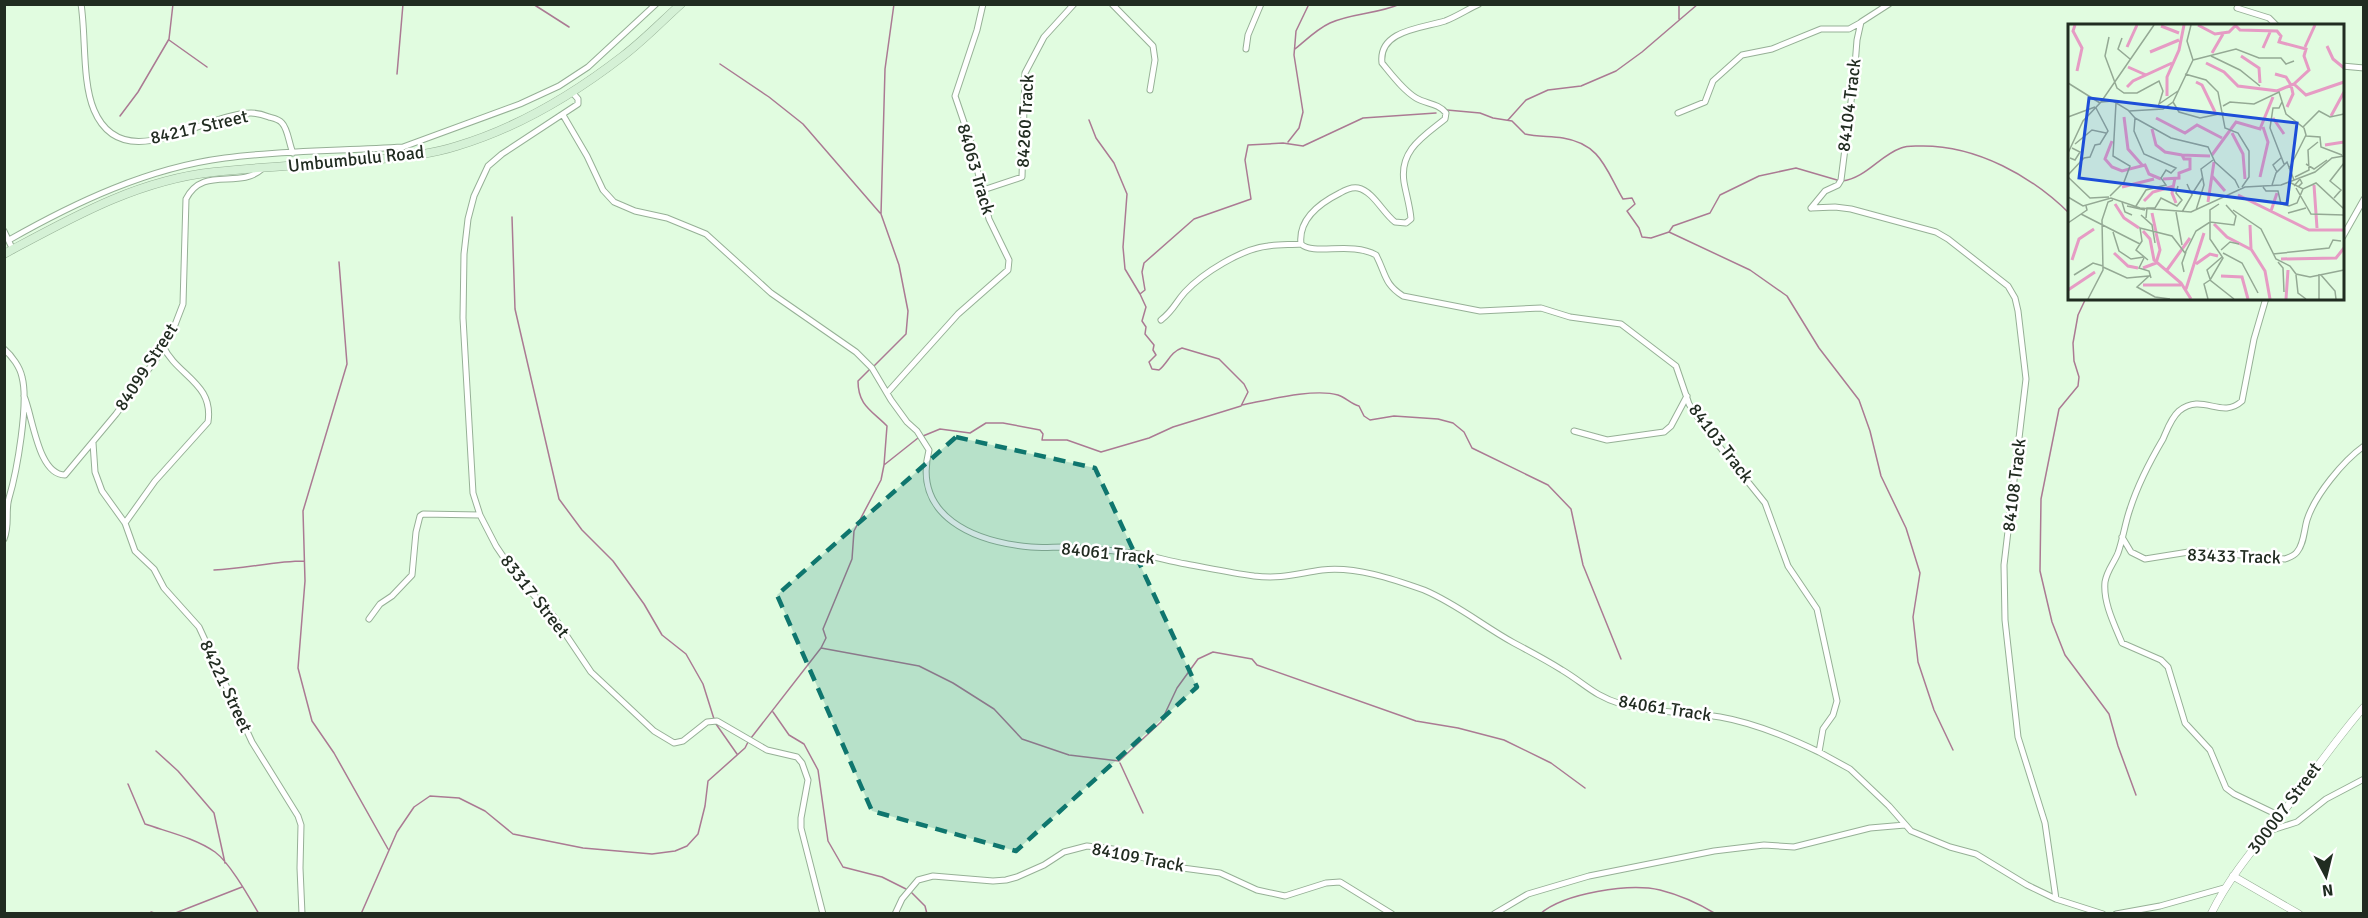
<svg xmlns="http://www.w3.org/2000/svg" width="2368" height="918" font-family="Signika,sans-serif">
<rect width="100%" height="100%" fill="#e1fce0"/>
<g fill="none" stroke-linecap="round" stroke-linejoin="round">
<!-- stream -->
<path stroke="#ab7a93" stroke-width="1.5" d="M533,4L569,27
M1679,19V4
M169,40L207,67
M1295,49C1306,40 1317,29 1330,23C1352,13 1378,14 1400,4
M720,64L769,97L803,124L880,213
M397,74L403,4
M1447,110L1480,113L1493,118L1512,121L1525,134C1537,137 1550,136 1563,138C1601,144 1606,170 1623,199L1632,198L1635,204L1627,211L1639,228L1642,237L1651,238L1669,232L1673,226L1710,213L1720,195L1759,176L1796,168L1837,180
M120,116L138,92L169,39L173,4
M1089,120L1096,138L1114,163L1127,194L1123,247L1125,269L1140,294
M1508,120L1526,100L1548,90L1581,86L1616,71L1642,52L1698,4
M1288,142L1299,128L1303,112L1294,55L1296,31L1309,4
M1842,181C1866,178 1879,156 1901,148C1907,145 1916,146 1923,146C1977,146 2032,176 2070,214
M512,217L515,309L559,499L582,530L613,561L644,604L662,635L686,654L703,684L714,719
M1669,232L1750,270L1787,296L1819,348L1859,400L1870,431L1881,476L1906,528L1920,573L1913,617L1918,662L1934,710L1953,750
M339,262L347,364L303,511L305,581L298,668L312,721L334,753L388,849
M2086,298L2078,315L2073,343L2074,361L2079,377L2078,386L2059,409L2041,499L2040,571L2052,622L2065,655L2109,714L2118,746L2136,795
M874,366L906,334L908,311L899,265L881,214L885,69L894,4
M870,369L858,381C858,405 871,410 887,426L884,465
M1242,405C1268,400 1314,388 1338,395C1345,397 1351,404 1359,406L1364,416L1370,420L1394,416L1438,419L1453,423L1464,432L1472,448L1548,485L1571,509L1583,565L1621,659
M923,436L940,429L970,433L986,423H1003L1040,430L1043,434L1042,440H1067L1101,452L1149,438L1173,427L1241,406L1248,392L1244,384L1219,359L1182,348C1170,352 1168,363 1159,370L1152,369L1149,362L1156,355L1153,350L1154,345L1145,334L1146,327L1142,321L1146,307L1140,294L1145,290L1142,272L1144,263L1194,219L1251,199L1245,160L1248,145L1283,143L1303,146L1363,118L1436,113
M214,570C245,569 274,561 304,561
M821,648L919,666L953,683L994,709L1022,739L1069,755L1119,761L1161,722L1177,688L1198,659L1213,652L1252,659L1257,665L1416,721L1458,728L1504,740L1551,763L1585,788
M773,712L789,735L804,744L818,770L828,841L843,867L882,877L906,889
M716,724L737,754
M751,738L821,648L826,638L823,629L852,559L854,531L881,480L884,465L918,438
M156,751L178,771L214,813L225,863
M1120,763L1143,813
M128,784L145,824C168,832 195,838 215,852C230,863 249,897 259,914
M911,892L925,906L927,914
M151,912L158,914
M173,914L242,887
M361,914L397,832L414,807L430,796L459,798L485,811L513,834L583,848L652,854L675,851L687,846L698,834L705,806L708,781L745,748L748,742
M1540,914C1564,893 1629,883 1660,890C1680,895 1698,903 1716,914"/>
<defs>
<path id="minor" d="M81,4C86,35 82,82 94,110C123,179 204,113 251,113C257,113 264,115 269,117C273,118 279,119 282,123C288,129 289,144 293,153
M1112,4L1153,46L1155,60L1150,90
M1479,4C1468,9 1456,17 1445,21C1423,28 1378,30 1382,63C1392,75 1403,90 1416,98C1426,104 1438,103 1446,113L1445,119C1424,136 1399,150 1404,182C1406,194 1410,206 1411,219L1406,223L1395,222C1383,213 1373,191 1358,188C1352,187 1345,190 1340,193C1320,203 1298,219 1301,244C1314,256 1351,241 1376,255C1386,274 1384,284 1403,296L1480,311L1541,308L1570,317L1621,324L1676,366L1689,404L1707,431L1765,503L1788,566L1817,609L1837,701L1833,715L1823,729L1819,752L1850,769L1889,806L1911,831L1950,847L1976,854L2027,885L2056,899L2103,914
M2237,8L2269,18L2277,26
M1246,49L1248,35L1261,4
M2342,66L2364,68
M572,92L578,99V104L502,154L488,166L474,196L468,219L464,254L463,318L473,493L480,515L496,546L517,577L554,617L591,672L654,731L674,743L683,741L707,722L717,721L767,750L797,757L802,763L808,780L801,818V828L823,914
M1678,113L1705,102L1713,81L1742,55L1772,49L1821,29H1849L1860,23
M563,115L587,156L603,190L614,202L635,211L667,218L706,234L771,293L856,352L872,368L891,400L907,422L917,431L929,450C912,517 975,542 1031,547C1042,548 1053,547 1063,547C1086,548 1109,550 1132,553C1150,555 1168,561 1186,564C1208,568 1231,573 1254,576C1282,579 1295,574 1322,570C1355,566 1393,579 1424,590C1457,604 1483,626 1514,643C1531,652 1546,660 1562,670C1584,683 1594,696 1621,704C1653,713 1687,712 1720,717C1755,723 1788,737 1819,752
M983,190L1022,177L1025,73L1044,37L1074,4
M1811,208L1835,207L1851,209L1936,232L1948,239L2008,286L2015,298L2018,311L2026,379L2004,565L2005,620L2018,737L2045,823L2056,899
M1811,208L1825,191L1838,185L1841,180L1854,78L1857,40L1861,22L1889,4
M4,231L13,250
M2342,238L2364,199
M9,240C76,202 148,168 225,158C284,150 344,151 403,147L520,104L559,86L588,67L656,4
M2266,298L2254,339L2242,401C2221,420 2203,392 2179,411C2171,418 2167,430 2163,439C2150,461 2138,484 2130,509C2125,523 2123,539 2118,553C2114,563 2107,570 2105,582C2103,602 2114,624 2122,643L2161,660L2168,667L2185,723L2210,750L2226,788L2234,794L2280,816
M1161,320C1174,310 1175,303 1185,292C1203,273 1241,249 1268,246C1279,244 1290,245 1301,244
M4,349C12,356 20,367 22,377C29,403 17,471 9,498C5,511 10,525 4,539
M887,393L958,314L1008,270L1009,260L989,219L971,143L955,96L977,30L983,4
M24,396C33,417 38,475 65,475L116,414L159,355L173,330L183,304L186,199C203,165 239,190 262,169
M1574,431L1607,440L1664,432L1671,426L1687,396
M93,443L95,472L102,491L125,523L135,551L154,569L164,588L199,627L252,742L298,816L301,825L300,868L302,914
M125,523L155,481L208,422C214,383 177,376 163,346
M2122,537L2131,552L2145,559L2195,551L2285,559C2290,557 2294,556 2297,552C2304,544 2304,530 2307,520C2315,495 2343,461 2364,446
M369,619L380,604L392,596L412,575L416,532L420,516L423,514L480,515
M2269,831L2297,822L2326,799L2364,779
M895,914L902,899L918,880L933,876L993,881L1006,880L1017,877L1044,865L1064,852L1087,846L1113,849L1175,867L1220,873L1257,890L1285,896L1326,883L1340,882L1392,914
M1494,914L1528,894L1589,876L1714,851L1764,845L1794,847L1870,828L1905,825
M2116,914L2160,906L2224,888"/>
<path id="tertiary" d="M2233,876L2299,914
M2211,914C2232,871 2265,836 2294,798C2317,767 2339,736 2364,707"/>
<path id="secondary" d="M4,254C71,218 137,180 214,172C266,166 319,165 372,160C400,157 429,155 457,146C517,128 574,94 623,56C644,40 662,21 681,4"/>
</defs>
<!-- minor casing -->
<use href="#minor" stroke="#96b096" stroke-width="7"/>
<!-- tertiary casing -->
<use href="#tertiary" stroke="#96b096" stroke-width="8"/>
<!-- secondary casing -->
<use href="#secondary" stroke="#96b096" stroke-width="9"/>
<!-- minor -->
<use href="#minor" stroke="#fff" stroke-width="5"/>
<!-- tertiary -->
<use href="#tertiary" stroke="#fff" stroke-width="7"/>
<!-- secondary -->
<use href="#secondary" stroke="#d5f1d6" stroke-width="8"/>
</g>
<!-- marked area -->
<path fill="#0f766e" fill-opacity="0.2" stroke="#0f766e" stroke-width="4.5" stroke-dasharray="12 8" stroke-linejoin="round" d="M956,437L1095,468L1197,687L1016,851L872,811L777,595Z"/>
<g text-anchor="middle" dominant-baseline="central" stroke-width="5" stroke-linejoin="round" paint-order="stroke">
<!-- street labels -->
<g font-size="18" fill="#212c21" stroke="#fff">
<text transform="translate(1849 105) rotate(-83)">84104 Track</text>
<text transform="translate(1025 121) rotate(-87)">84260 Track</text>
<text transform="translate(199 127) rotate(-13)">84217 Street</text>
<text transform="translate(356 159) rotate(-6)">Umbumbulu Road</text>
<text transform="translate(976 169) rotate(74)">84063 Track</text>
<text transform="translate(146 367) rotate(-57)">84099 Street</text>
<text transform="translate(1721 443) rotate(53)">84103 Track</text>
<text transform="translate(2014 485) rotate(-83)">84108 Track</text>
<text transform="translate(1108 553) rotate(6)">84061 Track</text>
<text transform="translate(2234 556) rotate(2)">83433 Track</text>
<text transform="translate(535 596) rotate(52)">83317 Street</text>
<text transform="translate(226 686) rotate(65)">84221 Street</text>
<text transform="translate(1665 708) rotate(9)">84061 Track</text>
<text transform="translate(2284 808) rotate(-53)">300007 Street</text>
<text transform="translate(1138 857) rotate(11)">84109 Track</text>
</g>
</g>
<!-- overview -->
<g transform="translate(2068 24)">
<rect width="276" height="276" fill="#e1fce0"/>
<path fill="none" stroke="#e69bc4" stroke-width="3" d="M7,1L5,7L14,24L9,47M130,1L147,10L161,8L167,2M167,1L172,6L209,7L213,12L211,18L238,25L236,32L241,46L226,60L238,71L276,58M93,2L111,9M259,22L265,35L276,44M59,23L69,1M237,23L247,1M195,24L203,6M82,28L111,16M144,29L155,10M173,32L191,44L192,59M138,39L156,48L170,62L210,67M60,43L78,51M207,50L218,53L223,61L225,70L219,83M128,58L134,61L147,88M59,63L65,57L104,39M209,67L226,60M99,72V53L111,26L116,1M263,92L276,68M56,93L60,125L75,142M88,94L117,109L129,101L154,114M205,94L216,110M84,105L88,121L97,128L114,131M164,109L175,130L177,155M44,117L37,135L44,143L54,147L77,141L81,150L93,155M257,121L276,118M144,131L168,98L192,105L205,73M144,152L157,167M192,153L200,118L195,103M107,154L104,169L108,179M95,155L111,154V149L122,145V135H116L114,131L142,132M246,161L249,204M54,163L86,155M170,171L241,206H276M76,177L85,168L106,162M140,178L146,138M47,180L56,194L71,204M203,187L209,169M84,189L88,208M146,200L159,213L184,226M182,201L183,225L197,247L202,275M75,207L82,215L86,236L113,259L123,275M46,229L60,242L70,244M213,235L268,234L276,224M4,236L11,215L26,205M128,240L142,230L150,232M75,244L88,239L92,226L88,209M99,246L122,214M153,252L174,253L180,275M75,261H113M118,265L136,209M0,266L27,248M218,275L220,246"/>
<path fill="none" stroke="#94a994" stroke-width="1.5" d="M41,13L37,32L49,64L56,69H69L91,57L95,67L91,80L110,67M54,14L50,25L62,35M143,32L172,46L192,62M125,36L168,25L191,34H213L218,40L226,37M117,50L138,56L150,68L157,104L170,109L181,127V153L174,163M0,59L32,79M33,78L45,77L60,86L67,94L66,107L76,130L108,144L103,149L98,146L93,154L98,161L78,166L68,182M105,78L111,88L132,94L156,89M214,78L211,84H205L202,104L216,140M155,82L162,78L186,80L211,68L218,90L236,104L238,111L221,145M61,87L95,85L105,78L125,36L119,17L123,1M0,93L27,83M67,94L103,114L140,123L147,138L167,156L171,164M235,103L251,87L262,93L276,90M238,112L252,113L253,123L274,131M7,120L24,106L38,109M0,129L15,97L33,78L86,1M2,134L7,136L12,128L4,124M238,140L246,145L259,136M209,148L205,141L214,133M0,151L16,134L22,133L27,121L32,120L40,107L28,84M0,153L22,174L41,173M227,153L241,146L240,126L250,118M221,158L235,165L248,159L276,185M204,161L208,149L219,138L226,156M226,162L232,155L234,159L230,163M195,163L198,167H210L213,180L221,182L229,179L235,165M228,164L243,190L276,191M124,170L135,153M42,172L56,158L62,142L45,132L48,79M0,173L15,182L43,174L72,184L123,188L177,163L213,161L247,148L264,134L276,132M266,174L273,166L262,157L276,139M54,178L57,188L64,191M151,180L142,186V215L155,234L142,256L166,275M59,182L77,186M128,186L136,161L133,145L145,136M165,186L193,205L208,235L222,242L228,250L242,253L276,246M108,188L114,221M114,188L124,171L119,160M220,189L238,184M13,190L72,220M73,191L84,201L87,219M78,194L79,184H87L93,174L109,182L114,176L108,169L110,162M0,199L19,186L18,182M45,208L51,227L63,235L76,233M153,226L162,218L171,220M155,229L174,239L190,269M205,230L261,224L265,216L273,217M76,234L71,244L81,247L83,254M80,236L68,226L74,217L72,204L104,212L117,229L128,207L142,198L166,201L168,192L158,181M210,238L215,244L216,268M35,243L59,254L81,252L69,263L87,273L102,275M116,248L114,239L118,228M6,251L25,239L35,242M228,251L230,269L238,275M253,251L267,267L268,275M142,255L139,246L154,233M20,275L35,246L34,196L40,178L45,176M140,275L136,260L142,256M251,275V250"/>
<path fill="#1d4ed8" fill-opacity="0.15" stroke="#1d4ed8" stroke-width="3" d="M21,74L229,99L219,180L11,154Z"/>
<rect width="276" height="276" fill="none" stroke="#212c21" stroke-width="3"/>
</g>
<!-- border -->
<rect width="2368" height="918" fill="none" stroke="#212c21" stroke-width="12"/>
<!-- north arrow -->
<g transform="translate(2326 876) rotate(173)" stroke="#ffffff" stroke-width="4.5" paint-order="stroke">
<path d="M0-4.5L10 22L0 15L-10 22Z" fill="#212c21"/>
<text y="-9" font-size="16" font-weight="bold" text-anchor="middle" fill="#212c21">N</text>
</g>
</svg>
